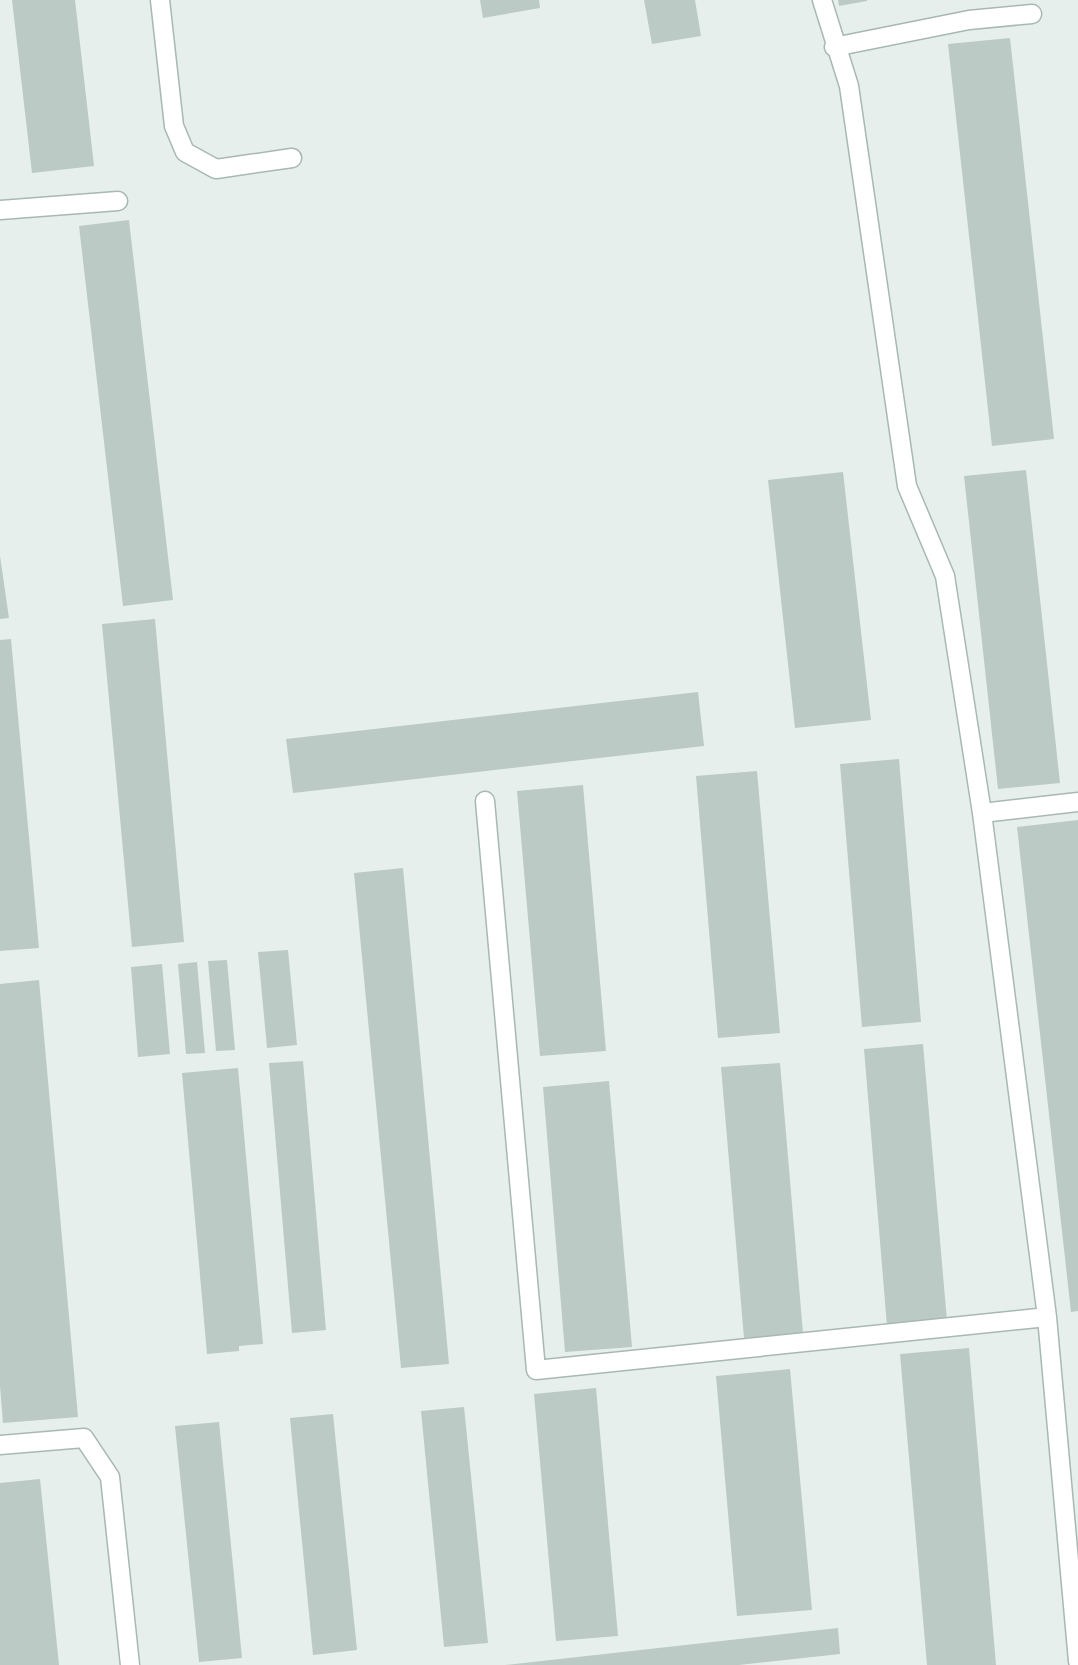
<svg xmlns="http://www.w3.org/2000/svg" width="1078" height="1665" font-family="Mulish,sans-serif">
<rect width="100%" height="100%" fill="#e6efeb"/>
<!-- building -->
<path fill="#bbcac4" d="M12,0H75L94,166L32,173Z
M480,0H539L540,8L483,18Z
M644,0H695L701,36L652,44Z
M838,0H867V1L839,6Z
M1010,38L1054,439L992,446L948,44Z
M129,220L173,600L123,606L79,226Z
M1026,470L1060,783L998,789L964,476Z
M843,472L871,720L795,728L768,480Z
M0,556L9,618L0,619Z
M155,619L184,942L132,947L102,624Z
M11,639L39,948L0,951V640Z
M698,692L704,746L293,793L286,739Z
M899,759L921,1022L862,1027L840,764Z
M757,771L780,1033L718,1038L696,776Z
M583,785L606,1051L540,1056L517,791Z
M1078,820V1311L1071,1312L1017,827Z
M403,868L449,1364L401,1368L354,873Z
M288,950L297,1045L267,1048L258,952Z
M227,960L235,1050L216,1051L208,961Z
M197,962L205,1053L186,1054L178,964Z
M162,964L170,1054L138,1057L131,967Z
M39,980L78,1417L3,1423L0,1386V984Z
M923,1044L947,1321L887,1326L864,1049Z
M303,1061L326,1330L292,1333L269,1063Z
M780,1063L803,1333L744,1338L721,1067Z
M238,1068L263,1344L239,1346V1351L207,1354L182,1073Z
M609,1081L632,1347L565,1352L543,1087Z
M969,1348L996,1665H927L900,1354Z
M790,1369L812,1610L737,1616L716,1376Z
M596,1388L618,1636L556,1641L534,1394Z
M464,1407L488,1643L444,1647L421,1411Z
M333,1414L357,1650L313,1655L290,1418Z
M219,1422L242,1658L199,1662L175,1426Z
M40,1479L59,1665H0V1483Z
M838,1628L840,1654L739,1665H505Z"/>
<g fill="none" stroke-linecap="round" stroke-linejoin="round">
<defs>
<path id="minor" d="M160,0L174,126L185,152L216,169L292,158
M822,0L849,86L907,486L945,576L982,813L1047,1317L1078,1661
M834,47L969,20L1032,14
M0,210L118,201
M485,801L536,1370L1047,1317
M982,813L1078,802
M0,1445L84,1438L110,1477L130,1665"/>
</defs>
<!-- minor casing -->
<use href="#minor" stroke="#a8b8b2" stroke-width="21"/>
<!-- minor -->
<use href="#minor" stroke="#fff" stroke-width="18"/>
</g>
</svg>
